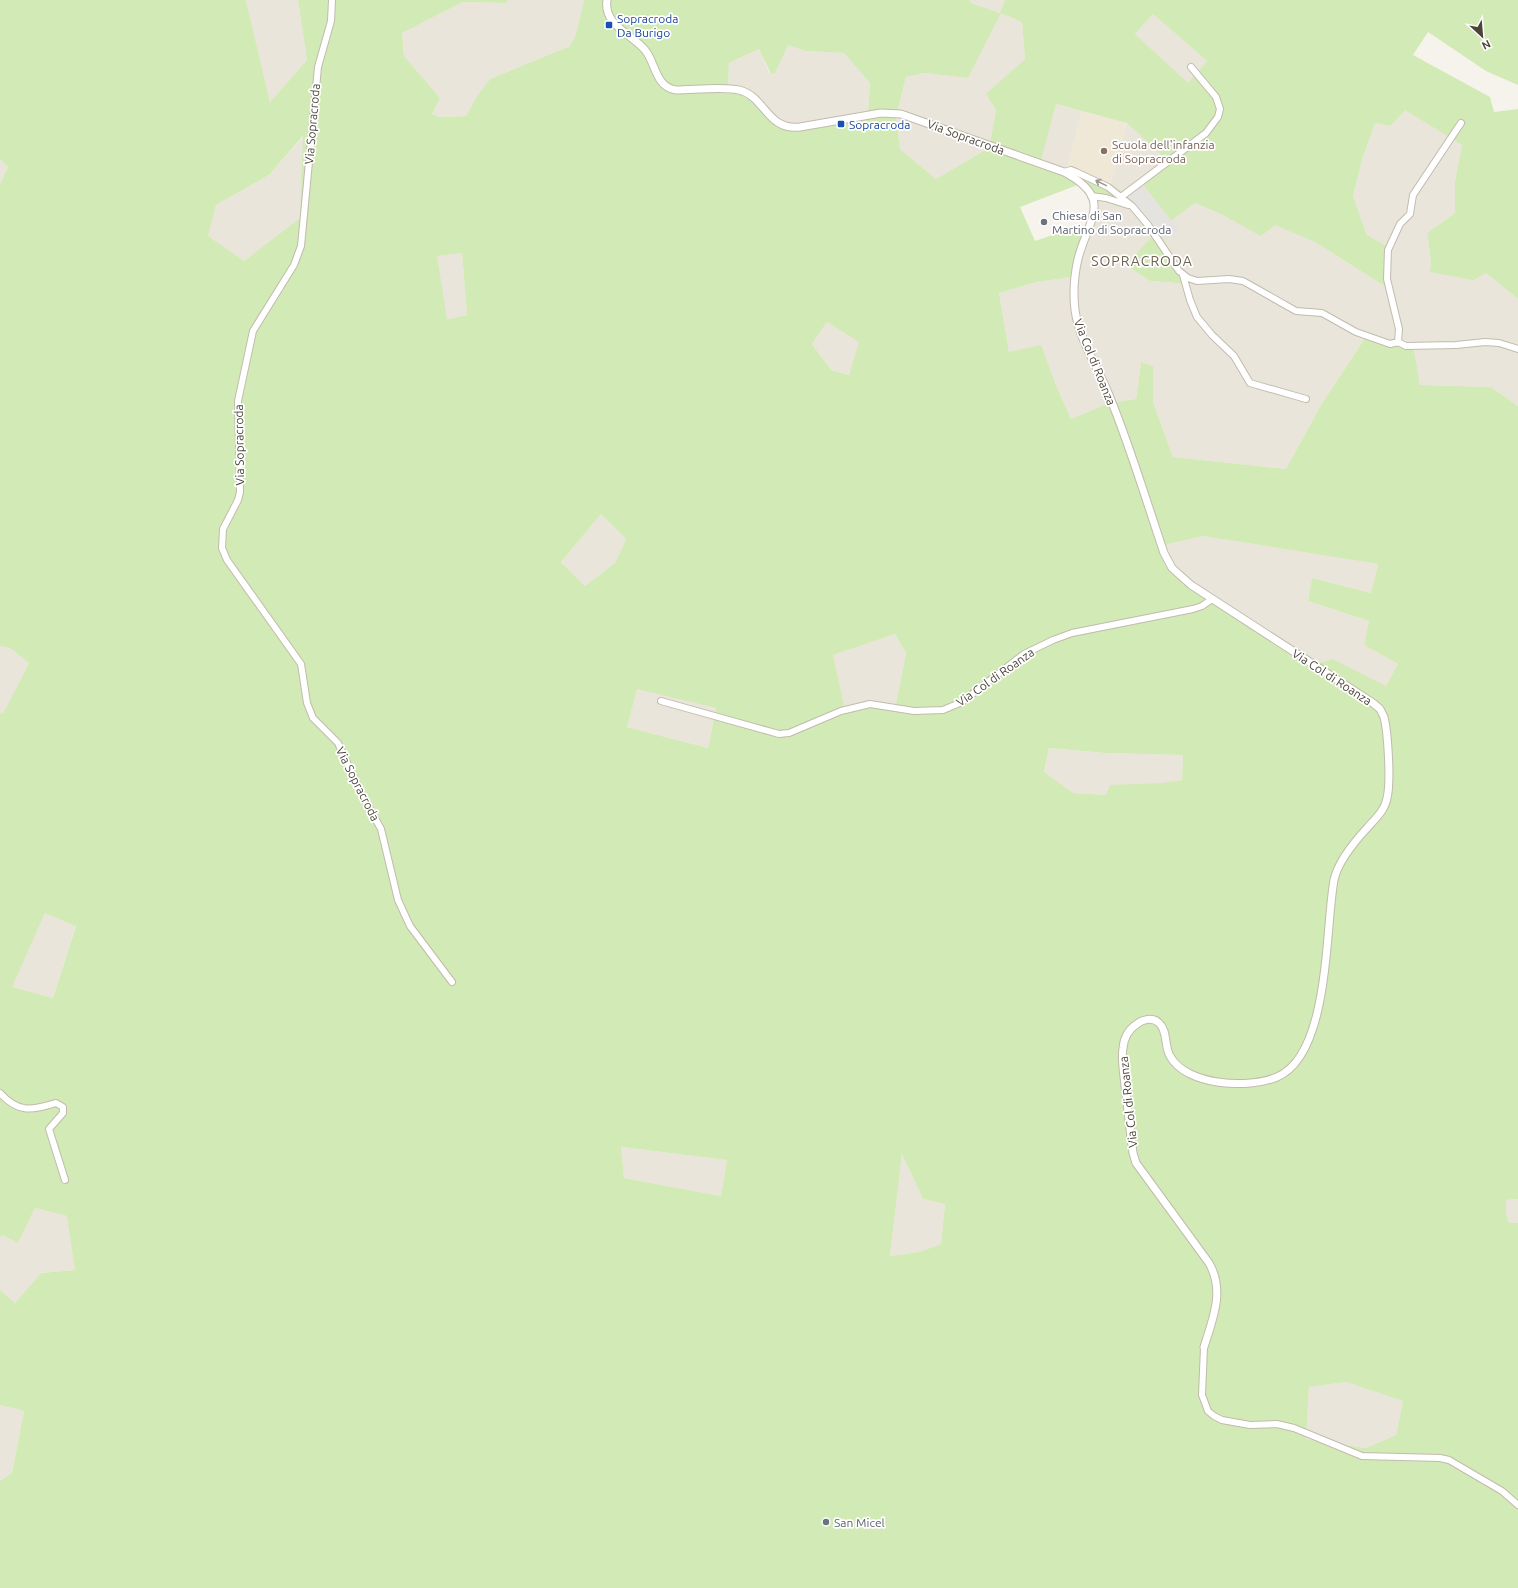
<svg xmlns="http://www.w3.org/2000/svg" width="1518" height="1588" font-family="Ubuntu,sans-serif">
<rect width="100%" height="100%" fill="#f6f3ec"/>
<!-- residential -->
<path fill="#eae5da" d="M246,0H298L307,60L270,102Z
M509,0H584L576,34L570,46L490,79L477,96L466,116L440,117L432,114L440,98L404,56L402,33L463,2L505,3Z
M969,0H1005L1001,13L1022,21L1025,59L987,94L996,110L989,148L936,179L900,149L896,117L906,77L924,73L968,78L1000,13L971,3Z
M1153,14L1207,61L1188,84L1135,34Z
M788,45L805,51L844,53L870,83L868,112L801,125L779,121L728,87L729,63L759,49L770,74Z
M1056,104L1082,111L1067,168L1040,160Z
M1405,109L1462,145L1455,181V213L1427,233L1431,261L1430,272L1486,273L1518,299V406L1491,387L1420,385L1414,349L1398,347L1365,338L1321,405L1286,469L1173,457L1153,402V366L1141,362L1136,399L1109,403L1071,419L1055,383L1009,352L999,293L1037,282L1072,277L1084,235L1096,216L1087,194L1128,195L1110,184L1127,123L1171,163L1129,196L1157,231L1127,265L1150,281L1189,284L1165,241L1178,230L1171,221L1195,203L1223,215L1275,224L1315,242L1386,287L1387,246L1367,235L1353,196L1362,160L1375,123L1390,126Z
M304,136L300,218L244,261L207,236L216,205L269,175Z
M0,159L8,167L0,184Z
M462,253L467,315L446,319L436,256Z
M827,322L860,342L849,375L831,370L812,344Z
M601,514L626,539L615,563L585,586L561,562Z
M1203,536L1378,564L1371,593L1312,578L1308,601L1369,621L1364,645L1398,664L1386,687L1333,659L1314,664L1191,585L1175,570L1158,545Z
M895,634L906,653L896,704L844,707L832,655Z
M0,646L10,648L29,663L3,715L0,712Z
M637,688L716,708L708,748L627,727Z
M1049,748L1105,753L1183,755L1182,780L1106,795L1073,793L1044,773Z
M45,913L76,925L53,998L11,987Z
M621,1147L727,1160L721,1196L624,1178Z
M902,1154L923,1199L945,1204L941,1244L919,1252L890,1256Z
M1518,1199V1223H1509L1506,1214V1200Z
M35,1208L68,1216L75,1270L41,1273L15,1303L0,1290V1238L2,1235L18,1243Z
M1346,1382L1403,1401L1396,1435L1366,1448L1306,1439L1309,1387Z
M0,1405L24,1411L12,1473L0,1481Z"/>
<!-- education -->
<path fill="#efe8d6" d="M1082,111L1127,123L1110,184L1067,168Z"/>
<!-- green -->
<path fill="#d2eab5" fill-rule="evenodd" d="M0,0H246L270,102L307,60L298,0H509L505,3L463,2L402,33L404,56L440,98L432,114L440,117L466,116L477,96L490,79L570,46L576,34L584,0H969L971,3L1000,13L1005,0H1518V85L1486,71L1428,32L1413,55L1490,97L1494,112L1518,109V299L1486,273L1473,280L1430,272L1431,261L1427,233L1455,213V181L1462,145L1405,110L1390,126L1375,123L1362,160L1353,196L1367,235L1387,246L1386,287L1315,242L1275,225L1261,236L1223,215L1195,203L1171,221L1143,185L1170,163L1127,123L1056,104L1041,160L1110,184L1129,196L1087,194L1080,184L1020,207L1035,241L1076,227L1084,235L1072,277L1037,282L999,293L1009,352L1041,345L1055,383L1071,419L1109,403L1136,399L1141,362L1153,366V402L1173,457L1286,469L1321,405L1365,338L1398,347L1414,349L1420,385L1491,387L1518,406V1199L1506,1200V1214L1509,1223H1518V1588H0V1481L12,1473L24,1411L0,1405V1290L15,1303L41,1273L75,1270L67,1216L35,1208L18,1243L2,1235L0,1238V712L3,714L29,663L10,648L0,646V184L8,167L0,159ZM1001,13L1022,22L1025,59L986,94L996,110L989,148L936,179L900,149L896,117L906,77L924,73L968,78ZM1153,14L1207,61L1188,83L1135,34ZM788,45L805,51L844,53L870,83L868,112L801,125L779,121L754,95L728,87L729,63L759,49L771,74L775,73ZM303,136L300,218L244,261L208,236L216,205L269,175ZM462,253L467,315L447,319L437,256ZM827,322L859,342L849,375L831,370L812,344ZM601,514L626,539L615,563L585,586L561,562ZM1203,536L1378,564L1371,593L1312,578L1308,601L1369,621L1364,645L1398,664L1386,686L1333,659L1314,664L1191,585L1175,570L1158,546ZM895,634L906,653L896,704L844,706L833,655ZM637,689L716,708L708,748L627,727ZM1049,748L1105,753L1183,755L1182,780L1163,783L1110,785L1106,795L1073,793L1044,772ZM45,913L76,926L53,998L12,987ZM621,1147L727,1160L721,1196L624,1178ZM902,1154L923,1199L945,1204L941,1244L919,1252L890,1256ZM1346,1382L1403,1401L1396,1435L1366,1448L1306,1439L1309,1387Z
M1157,231L1165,241L1190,284L1150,281L1126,265Z"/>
<!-- parking -->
<path fill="#e5e3e0" d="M1143,185L1179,230L1165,241L1129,196Z"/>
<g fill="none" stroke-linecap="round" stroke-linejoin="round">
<defs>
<path id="minor" d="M332,0L331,21L318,67L301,246L294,265L253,331L238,401L240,492L238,500L223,529L222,548L227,560L301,664L307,703L313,718L338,743L361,793L381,829L398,900L410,926L452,982
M1064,172L1071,170L1076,172L1108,187L1132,206L1148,225L1179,271L1188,278L1197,281L1229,279L1243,281L1296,311L1322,313L1356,332L1390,344L1398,342
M1091,196L1106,198L1128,205
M1121,197L1206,133L1218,117L1220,109L1216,97L1191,67
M1183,275L1190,300L1197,317L1212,335L1234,356L1250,383L1306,399
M1398,342L1399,329L1387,279L1388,250L1400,224L1410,214L1413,195L1461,123
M1398,342L1406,346L1456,345L1485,342L1499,343L1518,349
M661,701L779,734L789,733L841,711L870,704L914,711L943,710L962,702L1024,654L1053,640L1072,633L1193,609L1202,606L1212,599
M0,1093C19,1114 32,1110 56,1103L63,1107V1113L49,1129L65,1180
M1204,1347L1202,1395L1208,1411L1214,1416L1222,1420L1250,1425L1277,1424L1294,1428L1362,1456L1440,1458L1449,1460L1502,1491L1518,1505"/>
<path id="tertiary" d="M607,0C603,25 632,34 645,50C656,63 655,87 676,90C693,90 723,86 739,90C765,96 767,131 800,127L881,113L901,114L1064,172C1115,199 1088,219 1078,259C1074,276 1073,293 1075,310C1079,340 1098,367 1109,395C1130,446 1146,500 1164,553L1172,568L1191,585L1373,703L1380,709L1384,717C1388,733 1391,782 1387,798C1385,810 1376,818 1368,827C1355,841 1338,861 1334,880C1325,929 1330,1055 1277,1077C1249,1089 1186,1086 1170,1056C1164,1046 1168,1031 1159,1023C1153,1017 1143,1019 1137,1024C1129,1029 1124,1038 1123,1048C1121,1060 1124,1074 1125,1086C1128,1109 1130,1131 1133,1153L1136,1163L1209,1263C1225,1291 1213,1318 1204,1347"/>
</defs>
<!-- minor casing -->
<use href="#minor" stroke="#c2bbae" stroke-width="8"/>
<!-- tertiary casing -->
<use href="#tertiary" stroke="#c2bbae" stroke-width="9"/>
<!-- minor -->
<use href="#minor" stroke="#fff" stroke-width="6"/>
<!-- tertiary -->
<use href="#tertiary" stroke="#fff" stroke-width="7"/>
</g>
<!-- one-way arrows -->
<defs><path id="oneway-shaft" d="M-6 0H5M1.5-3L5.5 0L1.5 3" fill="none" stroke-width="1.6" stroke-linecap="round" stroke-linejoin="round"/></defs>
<use stroke="#9c9892" href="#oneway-shaft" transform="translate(1101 183) rotate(-154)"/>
<!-- markers -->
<g fill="#1a4fb4" stroke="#fff" stroke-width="1.5">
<rect x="605" y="21" width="8" height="8" rx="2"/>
<rect x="837" y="120" width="8" height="8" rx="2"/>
</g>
<circle fill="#8d6e63" stroke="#fff" stroke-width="1.5" cx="1104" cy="151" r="4"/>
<g fill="#6b7280" stroke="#fff" stroke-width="1.5">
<circle cx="1044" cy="222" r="4"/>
<circle cx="826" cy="1522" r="4"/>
</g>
<g text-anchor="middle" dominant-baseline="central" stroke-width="3.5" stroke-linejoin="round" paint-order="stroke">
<!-- transit labels -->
<g font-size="12" fill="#164399" stroke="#fff" text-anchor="start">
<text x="617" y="18">Sopracroda<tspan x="617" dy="14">Da Burigo</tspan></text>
<text x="849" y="124">Sopracroda</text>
</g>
<!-- street labels -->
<g font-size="12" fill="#4b4439" stroke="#fff">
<text transform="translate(312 124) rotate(-85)">Via Sopracroda</text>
<text transform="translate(966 137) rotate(20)">Via Sopracroda</text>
<text transform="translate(1095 362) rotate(68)">Via Col di Roanza</text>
<text transform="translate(239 445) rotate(-91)">Via Sopracroda</text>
<text transform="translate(995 677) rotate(-35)">Via Col di Roanza</text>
<text transform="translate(1332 677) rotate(33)">Via Col di Roanza</text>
<text transform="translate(358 784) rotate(63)">Via Sopracroda</text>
<text transform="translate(1128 1102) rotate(-96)">Via Col di Roanza</text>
</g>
<!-- education labels -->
<g font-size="12" fill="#785e54" stroke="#fff" text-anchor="start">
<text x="1112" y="144">Scuola dell'infanzia<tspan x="1112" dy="14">di Sopracroda</tspan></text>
</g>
<!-- worship labels -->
<g font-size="12" fill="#5b616d" stroke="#fff" text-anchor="start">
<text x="1052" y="215">Chiesa di San<tspan x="1052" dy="14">Martino di Sopracroda</tspan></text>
<text x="834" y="1522">San Micel</text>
</g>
<!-- quarter labels -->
<g font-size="14" letter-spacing="1" fill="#6e6250" stroke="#fff">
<text x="1142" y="261">SOPRACRODA</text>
</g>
</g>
<!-- north arrow -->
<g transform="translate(1482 36) rotate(154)" stroke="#ffffff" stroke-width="3" paint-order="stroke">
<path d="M0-3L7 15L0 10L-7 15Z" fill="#4b4439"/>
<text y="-6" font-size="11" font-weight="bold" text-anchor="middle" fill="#4b4439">N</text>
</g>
</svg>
